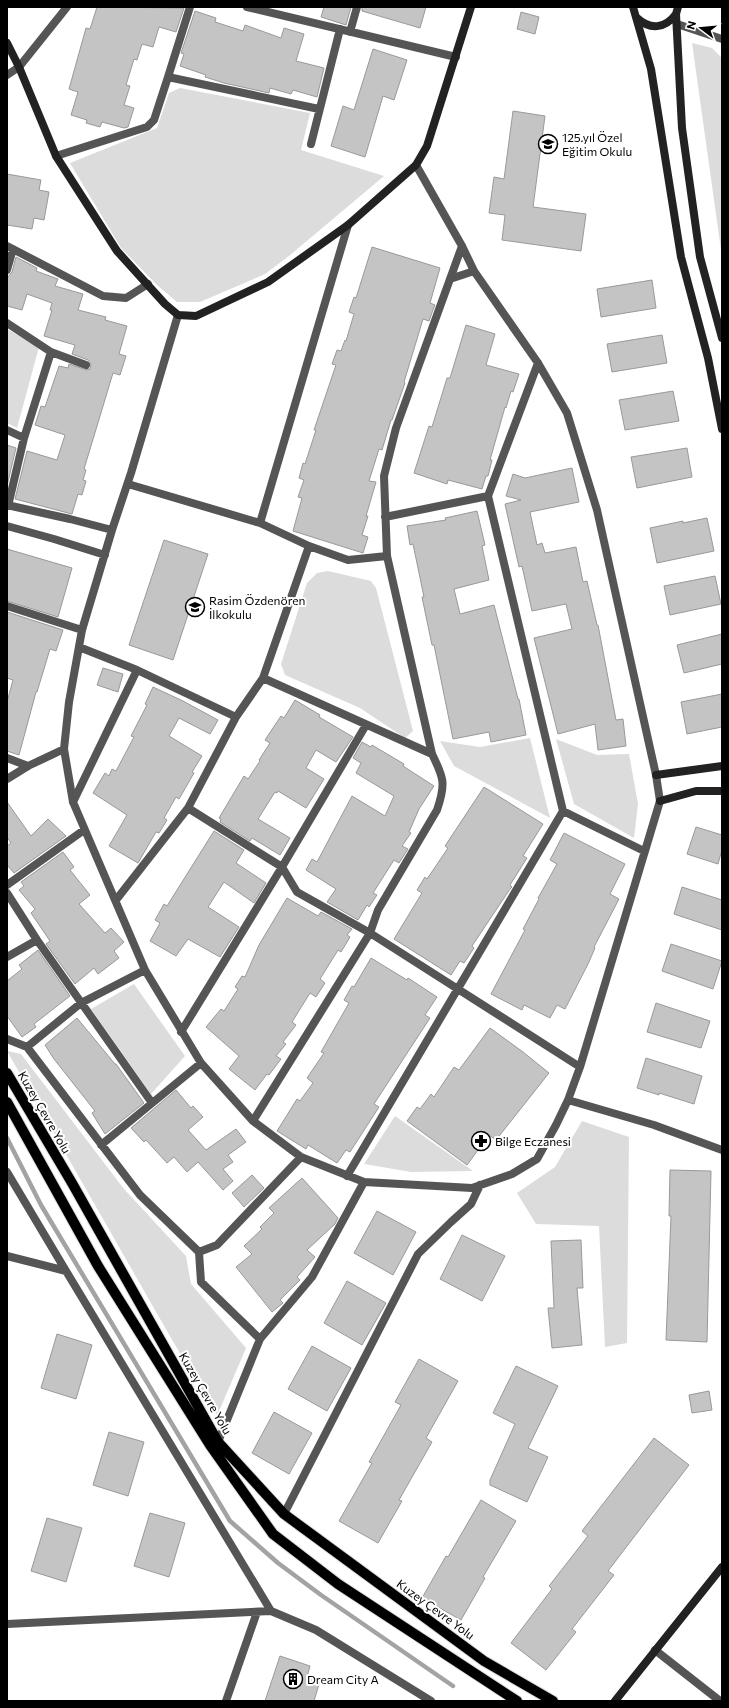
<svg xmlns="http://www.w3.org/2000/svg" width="729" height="1708" font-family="Commissioner,sans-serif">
<rect width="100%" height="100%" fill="#fff"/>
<!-- green -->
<path fill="#dcdcdc" d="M692,43L712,48L722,58V257Z
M180,88L310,113L301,150L384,176L289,256L265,274L200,302H177L157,285L121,248L70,163L157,128L169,93Z
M7,329L39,347L17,428L7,423Z
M328,571L371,581L376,588L413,731L405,738L360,708L285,675L281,664L307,583L317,573Z
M530,738L550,818L454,766L440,741L480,747Z
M556,739L597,755L629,754L638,804L634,838L574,804Z
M134,984L185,1056L151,1094L91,1009Z
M7,1051L21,1054L124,1189L186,1256L191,1284L246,1348L217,1416L171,1338Z
M395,1116L473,1171L411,1172L364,1164Z
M582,1121L629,1137L627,1343L605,1347L599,1226L536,1224L517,1193L555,1167Z"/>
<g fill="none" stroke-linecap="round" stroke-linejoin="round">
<!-- stream -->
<path stroke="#a3a3a3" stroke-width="4.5" d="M7,1138L41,1205L230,1521L278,1563L321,1595L453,1686"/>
</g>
<!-- building -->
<path fill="#c4c4c4" stroke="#999" d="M97,7L184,8L176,32L159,27L153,47L142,44L137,60L134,59L126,85L130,86L124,105L134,108L128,127L124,128L102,122L100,127L86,123L87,120L71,115L78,92L69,89L86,28L90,29Z
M324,7H351L346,25L321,17Z
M362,7H426L420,28L362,11Z
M195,11L216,18L215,22L243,31L245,25L281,38L284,28L304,34L296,61L324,68L317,97L293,90L291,94L270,88L269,93L224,83L205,77L206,75L180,66L184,54L181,53Z
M521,12L539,17L535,34L517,29Z
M373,49L407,60L394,100L383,96L365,157L331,146L343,106L354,110Z
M513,111L545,116L533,207L586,214L581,251L502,240L505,215L489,213L494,177L504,179Z
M7,174L41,180L39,190L49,192L44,220L34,218L32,229L7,225Z
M372,247L440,268L430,303L435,305L433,310L429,321L423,319L404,382L405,383L392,420H391L382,450L379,449L369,481L376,482L366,516H368L362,535L368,537L363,553L293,531L302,498L298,497L304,480L299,478L303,463L305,464L316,430H314L336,365L332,364L337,350L341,351L345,340L346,341L354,314L349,312L354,297L356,298Z
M16,257L37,268L36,271L58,279L55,286L83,294L78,310L106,317L105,320L127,326L119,354L126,356L120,375L113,373L84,469L86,470L83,480L86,481L82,495L78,494L72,514L15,499L27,451L57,460L65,435L35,425L41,406L45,407L59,366L68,368L69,364L87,370L90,369L91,364L88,360L72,354L75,345L44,336L52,310H50L52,303L27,294L22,310L7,306V278L12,272Z
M652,280L656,308L601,317L597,289Z
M466,325L495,334L486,365L519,374L513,392L511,391L506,408L505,407L490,460H492L488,476H486L482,489L448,480L447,484L414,473L429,426L432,427L447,378H450Z
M662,335L667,363L612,372L607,344Z
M673,391L679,421L625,430L619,400Z
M7,445L16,448L7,486Z
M687,448L692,477L637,488L631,457Z
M572,468L579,502L530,512L537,545L542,543L545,553L576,547L583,582L587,581L597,625H598L616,720L623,719L626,746L598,750L595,724L558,734L534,638L572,629L566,604L532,611L522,566L519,567L505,504L521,500L506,496L513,474L525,478Z
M477,511L485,545L482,546L489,580L454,589L460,614L494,605L518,699H519L526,735L491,742L489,732L453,739L434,645H432L422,597H424L413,544L410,545L407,526L446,520L445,518Z
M707,518L714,551L657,563L650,528L683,521V523Z
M164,540L208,554L173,660L129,645Z
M7,549L72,568L58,617L7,601Z
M715,576L721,604L670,615L664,586Z
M7,612L63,630L56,651L50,649L37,692H36L19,755L7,751V702L13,680L7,678Z
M722,634V664L684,673L677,645Z
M103,668L123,674L118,692L97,685Z
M153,687L183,701L218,720L210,734L179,718L169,736L202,756L192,772L194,773L179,799L176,797L164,818L167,820L159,833L156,832L138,863L109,846L127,815L93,793L105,773L109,776L112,769L116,771L134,737L131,736L147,705L145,704Z
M722,694V727L687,734L681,702Z
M295,700L320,715L319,717L353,737L336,762L316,750L306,768L324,779L306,808L278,791L277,793L275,792L258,819L290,838L280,855L252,838L250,841L220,822L221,819L219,818L244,776L248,779L260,761L259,760L270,743L265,740L281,716L284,718Z
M362,742L371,747L372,745L404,764L403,766L434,786L419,809L409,832L411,833L402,846L408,849L399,863L394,860L373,893L377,895L369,907L367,905L358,920L327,902L336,889L306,870L312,859L317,862L352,796L385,816L394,796L356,773L361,763L353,758Z
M484,787L543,824L523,856L527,858L510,885L512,887L510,889L472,946L474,948L464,963L460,961L451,975L394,939L422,893L417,890L425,877L427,879L448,848L445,846Z
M7,802L31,836L48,819L66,836L14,873L7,865V846L11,843L7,837Z
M696,827L722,835V850L718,864L687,854Z
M214,831L244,850L236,863L266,883L254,903L224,882L208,907L239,927L220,957L188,939L176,956L150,941L160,923L155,920L164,904L167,906Z
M564,833L625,864L610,894L619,899L594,947L595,948L588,964L565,1009L557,1005L550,1018L524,1005L522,1010L491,994L525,930L523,929L539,899L538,898L557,864L550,860Z
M63,852L74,867L70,870L90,895L79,904L105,933L111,928L124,942L114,951L119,958L98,974L94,968L75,984L46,944L50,941L31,913L35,909L19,890L24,886L21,882Z
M682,887L722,900V930L674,914Z
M287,898L318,916L321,912L352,929L347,935L350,937L341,952L338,950L320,979L325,983L316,997L310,993L292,1022L296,1025L283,1042L286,1044L276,1056L281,1059L269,1075L267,1074L255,1090L229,1069L239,1056L206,1027L221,1009L224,1011L238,989L235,987L242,976L245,977L259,945Z
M671,944L722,961L713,989L662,971Z
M38,950L70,996L34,1024L36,1027L22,1037L7,1016V981L22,969L19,965Z
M371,958L407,980L408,978L437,997L425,1015L430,1018L374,1104L379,1107L350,1152L346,1150L337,1163L308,1145L306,1149L277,1131L297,1099L300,1101L313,1083L307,1078L324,1053L321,1052L349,1003L344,1000L352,986L354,987Z
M656,1003L710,1021L701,1048L647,1032Z
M77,1018L115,1064H116L144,1103L105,1134L92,1113L95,1111L54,1059L45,1045Z
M490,1028L523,1052L549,1073L496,1140L489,1135L467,1165L407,1121L417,1107L420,1109L431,1094L434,1097L454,1067L459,1070Z
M646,1058L702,1076L694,1104L659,1093V1095L637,1088Z
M176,1090L191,1108L193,1106L203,1117L188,1130L206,1150L236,1129L246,1142L228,1155L233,1162L223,1169L233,1181L223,1190L198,1162L187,1172L174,1157L167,1163L146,1140L144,1142L131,1128Z
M670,1170L711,1171L707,1342L666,1340L671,1216H669Z
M252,1175L264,1188L244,1207L232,1193Z
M302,1178L338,1218L335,1224L307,1250L315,1257L297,1277L300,1280L280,1300L283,1303L272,1312L236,1267L252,1254L244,1246L262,1229L260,1227L274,1213L269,1208Z
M377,1211L416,1232L393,1275L354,1253Z
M462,1235L505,1256L482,1301L440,1279Z
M581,1240L583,1288H577L582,1345L552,1348L548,1308H554L551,1241Z
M347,1281L386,1303L362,1345L324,1323Z
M57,1334L92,1345L76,1399L41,1388Z
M312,1346L351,1368L327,1411L288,1389Z
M419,1359L458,1381L426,1438L432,1442L399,1500L402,1501L378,1543L339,1521L372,1463L369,1462L401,1405L395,1402Z
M516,1366L558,1386L528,1448L548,1457L527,1502L490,1485V1480L515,1424L493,1413Z
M709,1391L712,1410L692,1413L689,1395Z
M274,1412L312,1433L289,1474L252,1453Z
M109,1432L144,1442L128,1496L93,1485Z
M654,1438L689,1465L608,1571L614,1575L572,1629L576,1632L546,1670L511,1643L552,1589L549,1586L588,1536L582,1531Z
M481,1500L516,1521L483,1577L485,1578L461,1620L422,1598L446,1556L448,1557Z
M150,1513L185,1523L169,1577L134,1566Z
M47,1518L82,1528L66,1582L31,1571Z
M280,1656L310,1666L307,1677L320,1681L314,1701H265Z"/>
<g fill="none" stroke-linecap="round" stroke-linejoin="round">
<defs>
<path id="primary" d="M7,1073L72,1183L218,1442L284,1514L484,1661L553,1701
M7,1102L98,1266L210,1445L273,1534L338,1584L517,1701"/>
</defs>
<!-- primary casing -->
<use href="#primary" stroke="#dbdbdb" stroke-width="12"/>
<!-- street -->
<path stroke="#555" stroke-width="8" d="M247,7L456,57
M677,24L722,39
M350,32L357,7
M7,75L19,67L67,7
M168,77L190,7
M311,144L340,29
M56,156L147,127L154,120L168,77L319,109
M7,246L103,296L126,298L148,284
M7,270L13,249
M450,279L474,271
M178,315L131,473L112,530L82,630L69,702L64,749L73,802L145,970L201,1063L253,1121L301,1157L364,1182L472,1188L512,1174L537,1159L556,1125L568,1100L580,1067L660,801L656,775L597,510L567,413L538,363L474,271L462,246L416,165
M7,323L51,352L86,365
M7,430L24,438
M128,484L260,523
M7,505L70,519L112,530
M8,506L24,438L51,352
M385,517L488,496
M7,526L54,539L105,555
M309,546L348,560L387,556
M7,606L82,630
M137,670L236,717
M263,678L432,754
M7,758L28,766
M7,779L28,766L64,749
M73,802L137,670L79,647
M188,808L282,867L297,892L370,933L580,1067
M563,811L644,851
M7,885L84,830
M7,893L37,940L152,1103
M116,900L188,808L236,717L263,678L309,546L260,523L348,225
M7,957L37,940
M181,1032L282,867L366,725
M7,1039L27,1047L140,1195L199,1252L201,1282L260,1339
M27,1047L81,1003L145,970
M568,1100L654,1125L722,1150
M253,1121L370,933L378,910L437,810C446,784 444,778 432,754L387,556L384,476L396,428L462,246
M101,1145L201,1063
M7,1172L66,1271
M347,1176L563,811L488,496L538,363
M199,1252L217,1245L301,1157
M7,1256L66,1271L271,1611
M218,1442L260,1339L312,1277L364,1182
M284,1514L418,1254L451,1222L471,1204L480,1185
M7,1624L271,1611L316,1630L431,1701
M655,1650L720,1701
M226,1701L257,1612"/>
<!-- secondary -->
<path stroke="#222" stroke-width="8" d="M633,7L651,69L681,257L708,358L722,429
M678,7L676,14L682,128L700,257L722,338
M637,18C650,30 665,29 676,14
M7,43L19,67L56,156L117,251L165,304L178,315L196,316L268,282L348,225L416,165L427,146L471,7
M656,775L722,766
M660,801L696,791H722
M615,1701L722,1567"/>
<!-- primary -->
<use href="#primary" stroke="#000" stroke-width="10"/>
</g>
<!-- icons -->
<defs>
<symbol id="school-ring" viewBox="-11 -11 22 22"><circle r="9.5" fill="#fff" stroke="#000" stroke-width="1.5"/><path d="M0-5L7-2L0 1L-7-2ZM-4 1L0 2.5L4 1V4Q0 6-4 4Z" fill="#000"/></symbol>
<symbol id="pharmacy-ring" viewBox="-11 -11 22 22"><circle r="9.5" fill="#fff" stroke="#000" stroke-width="1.5"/><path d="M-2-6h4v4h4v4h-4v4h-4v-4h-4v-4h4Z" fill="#000"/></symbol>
<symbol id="building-ring" viewBox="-11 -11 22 22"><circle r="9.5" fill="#fff" stroke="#000" stroke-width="1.5"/><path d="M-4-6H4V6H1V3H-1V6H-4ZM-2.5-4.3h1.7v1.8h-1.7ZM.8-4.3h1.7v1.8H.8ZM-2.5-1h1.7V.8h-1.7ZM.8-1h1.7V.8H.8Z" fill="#000"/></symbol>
</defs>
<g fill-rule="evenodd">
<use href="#school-ring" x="537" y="133" width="22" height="22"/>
<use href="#school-ring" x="184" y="596" width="22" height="22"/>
<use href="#pharmacy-ring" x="470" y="1130" width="22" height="22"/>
<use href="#building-ring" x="282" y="1668" width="22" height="22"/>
</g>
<g text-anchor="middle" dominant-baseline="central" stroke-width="4" stroke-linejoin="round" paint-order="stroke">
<!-- poi labels -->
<g font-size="12" fill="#000" stroke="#fff" text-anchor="start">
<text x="562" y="137">125.yıl Özel<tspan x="562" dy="14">Eğitim Okulu</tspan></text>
<text x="209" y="600">Rasim Özdenören<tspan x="209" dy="14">İlkokulu</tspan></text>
<text x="495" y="1141">Bilge Eczanesi</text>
<text x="307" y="1679">Dream City A</text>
</g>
<!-- street labels -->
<g font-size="12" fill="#000" stroke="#fff">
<text transform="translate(45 1112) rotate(60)">Kuzey Çevre Yolu</text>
<text transform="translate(206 1393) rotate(60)">Kuzey Çevre Yolu</text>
<text transform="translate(436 1609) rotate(36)">Kuzey Çevre Yolu</text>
</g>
</g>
<!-- border -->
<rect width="729" height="1708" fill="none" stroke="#000000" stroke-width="16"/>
<!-- north arrow -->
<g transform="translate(701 28) rotate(286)" stroke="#ffffff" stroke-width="3" paint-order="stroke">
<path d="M0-3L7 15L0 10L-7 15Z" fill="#000000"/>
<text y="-6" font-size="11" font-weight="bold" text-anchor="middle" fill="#000000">N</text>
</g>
</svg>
